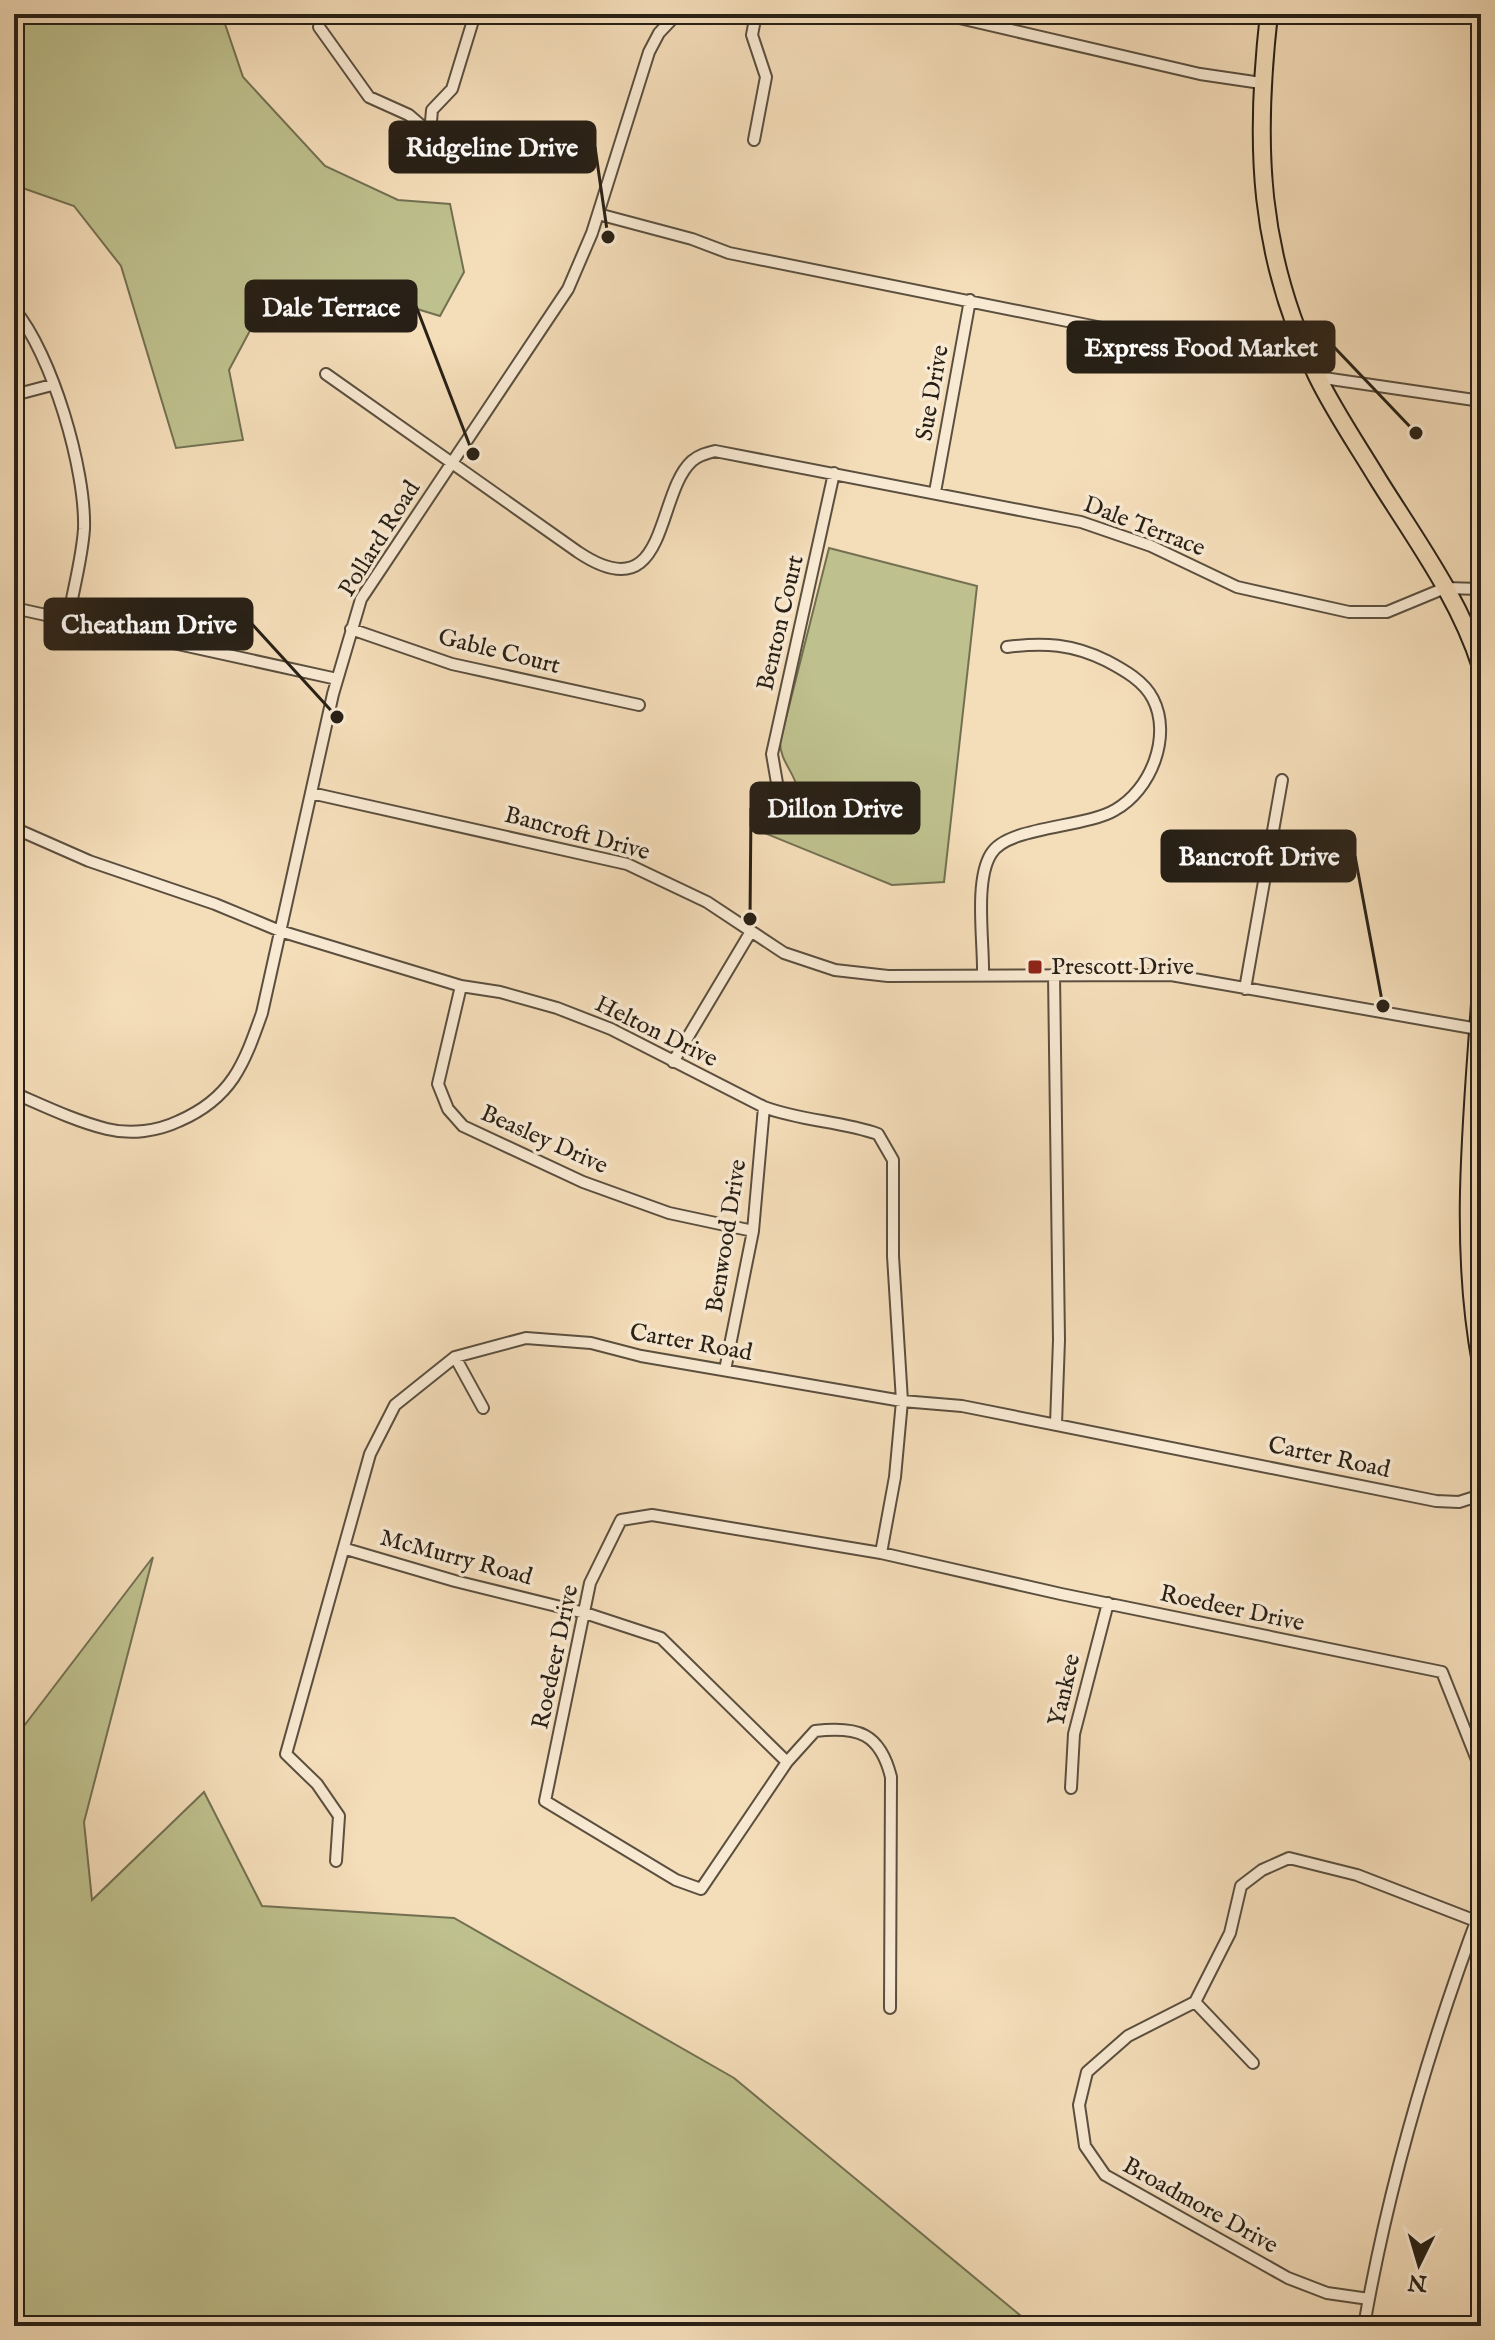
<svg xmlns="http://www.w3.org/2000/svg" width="1495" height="2340" font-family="'IM FELL English',serif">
<rect width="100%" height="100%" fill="#f4ddb9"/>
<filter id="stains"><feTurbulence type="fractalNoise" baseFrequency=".0025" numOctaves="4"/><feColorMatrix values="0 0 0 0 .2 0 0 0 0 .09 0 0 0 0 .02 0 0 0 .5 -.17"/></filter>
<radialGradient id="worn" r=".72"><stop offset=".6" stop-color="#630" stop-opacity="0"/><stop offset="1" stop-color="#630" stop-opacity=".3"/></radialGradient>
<!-- green -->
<path fill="#bec08d" stroke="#737052" stroke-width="2" d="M14,14H229L224,21L243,77L325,166L398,200L450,204L464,272L440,316L325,281L270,293L229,370L243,440L176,448L121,266L74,206L14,185Z
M829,548L977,586L944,882L892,885L757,830L769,804L788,806L798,798C799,775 780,764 780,742Z
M153,1557L84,1822L92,1900L204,1792L262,1906L454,1918L734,2078L1033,2326H14V1739Z"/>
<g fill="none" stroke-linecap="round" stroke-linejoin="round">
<defs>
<path id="minor" d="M942,14L1200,74L1261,83
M319,27L369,97L409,115L430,133L432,110L452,89L475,14
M754,140L766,77L752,35L756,14
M598,214L692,239L729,253L1112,330
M14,309C52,354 86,470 84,529C82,559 73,590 68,620
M326,374L578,552C669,613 655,494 692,461C699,455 707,453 715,451L1081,522L1151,546L1237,587L1349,612H1387L1445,588L1481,589
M1317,377L1481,401
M14,395L52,385
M935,492L970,300
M14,608L337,679
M351,629L452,664L639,705
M777,783L772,754L834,473
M311,793L627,864L707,902L784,953L835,970L888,976L1171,975L1478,1029
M14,828L89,861L215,904L280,931L461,986L500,992L557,1008L611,1029L764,1107C801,1121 841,1121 878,1134L893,1160V1256L902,1401L895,1477L881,1553
M983,975C984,943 974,881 991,854C1007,826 1085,828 1115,810C1151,790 1172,736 1153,699C1144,681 1124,670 1107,661C1073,644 1044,642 1007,647
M1054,975L1059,1340L1056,1424
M461,986L438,1084L448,1109L463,1126L583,1182L669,1213L753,1231
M1245,989L1282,780
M673,1062L750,933
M14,1093C44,1106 75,1121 107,1129C131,1135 158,1131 179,1121C232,1098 244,1064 262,1013L333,694L361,599L568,289L592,233L649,52L659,33L677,14
M455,1357L483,1408
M725,1370L753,1231L764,1107
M346,1549L455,1581L585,1613L661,1638L787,1762
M1071,1788L1074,1734L1108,1603
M336,1861L339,1816L317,1784L286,1754L370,1454L395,1405L455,1357L526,1338L591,1343L641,1356L902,1401L962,1406L1436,1501L1459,1502L1481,1495
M1195,2002L1253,2063
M890,2008L891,1777C880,1733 858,1726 815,1731L787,1762L701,1889L676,1880L545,1801L590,1583L621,1520L652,1515L881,1553L1061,1594L1442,1672L1481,1770
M1369,2299L1327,2293L1288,2278L1105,2175L1085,2146L1079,2105L1087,2072L1128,2036L1195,2002L1230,1933L1241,1886L1262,1870L1289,1858L1357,1875L1481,1923
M1364,2326C1389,2182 1430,2044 1481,1908"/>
<path id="primary" d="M1269,14C1254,145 1258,255 1317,376C1335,413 1358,446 1379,481C1416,540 1460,600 1481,667
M1481,989C1473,1112 1458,1240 1481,1363"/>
</defs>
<!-- minor casing -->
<use href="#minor" stroke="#5b4f3f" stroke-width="14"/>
<!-- primary casing -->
<use href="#primary" stroke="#282016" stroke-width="20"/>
<!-- minor -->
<use href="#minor" stroke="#f8e9d2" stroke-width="10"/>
<!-- primary -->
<use href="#primary" stroke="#f4ddb9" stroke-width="16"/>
</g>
<!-- markers -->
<rect fill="#8f2418" stroke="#f8e9d2" stroke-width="3" x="1027" y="959" width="16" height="16" rx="4"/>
<g text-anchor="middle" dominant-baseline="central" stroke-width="7" stroke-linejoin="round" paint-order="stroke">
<!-- street labels -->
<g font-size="24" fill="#282016" stroke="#f8e9d2">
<text transform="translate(933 393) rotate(-80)">Sue Drive</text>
<text transform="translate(1144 527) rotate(21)">Dale Terrace</text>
<text transform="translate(380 539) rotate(-58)">Pollard Road</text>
<text transform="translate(781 623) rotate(-77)">Benton Court</text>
<text transform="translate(499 652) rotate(14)">Gable Court</text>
<text transform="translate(577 834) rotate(15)">Bancroft Drive</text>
<text transform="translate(656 1032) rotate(26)">Helton Drive</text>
<text transform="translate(544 1140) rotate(24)">Beasley Drive</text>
<text transform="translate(727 1236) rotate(-81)">Benwood Drive</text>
<text transform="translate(691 1343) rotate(10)">Carter Road</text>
<text transform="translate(1329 1458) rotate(12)">Carter Road</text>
<text transform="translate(456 1558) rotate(15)">McMurry Road</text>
<text transform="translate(1232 1609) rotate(12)">Roedeer Drive</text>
<text transform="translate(556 1657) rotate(-78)">Roedeer Drive</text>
<text transform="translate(1065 1690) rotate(-77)">Yankee</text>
<text transform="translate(1200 2206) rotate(29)">Broadmore Drive</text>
</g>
<!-- poi labels -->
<g font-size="24" fill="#282016" stroke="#f8e9d2" text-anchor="start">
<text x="1051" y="967">Prescott Drive</text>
</g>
</g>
<!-- callouts -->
<path fill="none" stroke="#282016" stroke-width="3" d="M608 237L595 147M473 454L416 306M1416 433L1334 347M337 717L252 624M750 919L751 808M1383 1006L1355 856"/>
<g fill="#282016" stroke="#f8e9d2" stroke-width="3">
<circle cx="608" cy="237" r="8"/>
<circle cx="473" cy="454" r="8"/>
<circle cx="1416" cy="433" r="8"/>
<circle cx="337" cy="717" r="8"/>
<circle cx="750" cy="919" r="8"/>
<circle cx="1383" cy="1006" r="8"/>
</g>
<g fill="#282016" stroke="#282016" stroke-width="3">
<rect x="390" y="122" width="205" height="50" rx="8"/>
<rect x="246" y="281" width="170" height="50" rx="8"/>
<rect x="1068" y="322" width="266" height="50" rx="8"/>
<rect x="45" y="599" width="207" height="50" rx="8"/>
<rect x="751" y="783" width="168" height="50" rx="8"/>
<rect x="1162" y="831" width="193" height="50" rx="8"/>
</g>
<g font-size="26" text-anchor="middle" font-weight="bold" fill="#fff">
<text x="492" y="156">Ridgeline Drive</text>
<text x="331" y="316">Dale Terrace</text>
<text x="1201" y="356">Express Food Market</text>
<text x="149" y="633">Cheatham Drive</text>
<text x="835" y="817">Dillon Drive</text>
<text x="1259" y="865">Bancroft Drive</text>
</g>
<!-- margin -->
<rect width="1495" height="2340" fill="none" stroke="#f4ddb9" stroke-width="48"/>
<rect x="16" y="16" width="1463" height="2308" fill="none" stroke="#282016" stroke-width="4"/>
<rect x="24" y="24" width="1447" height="2292" fill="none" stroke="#282016" stroke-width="2"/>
<!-- north arrow -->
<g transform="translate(1419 2264) rotate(185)" stroke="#f8e9d2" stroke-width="6" paint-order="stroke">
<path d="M0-6L14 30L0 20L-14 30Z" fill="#282016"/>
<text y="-12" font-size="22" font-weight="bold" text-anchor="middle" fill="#282016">N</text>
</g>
<rect width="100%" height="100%" filter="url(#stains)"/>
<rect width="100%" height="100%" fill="url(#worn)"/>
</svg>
